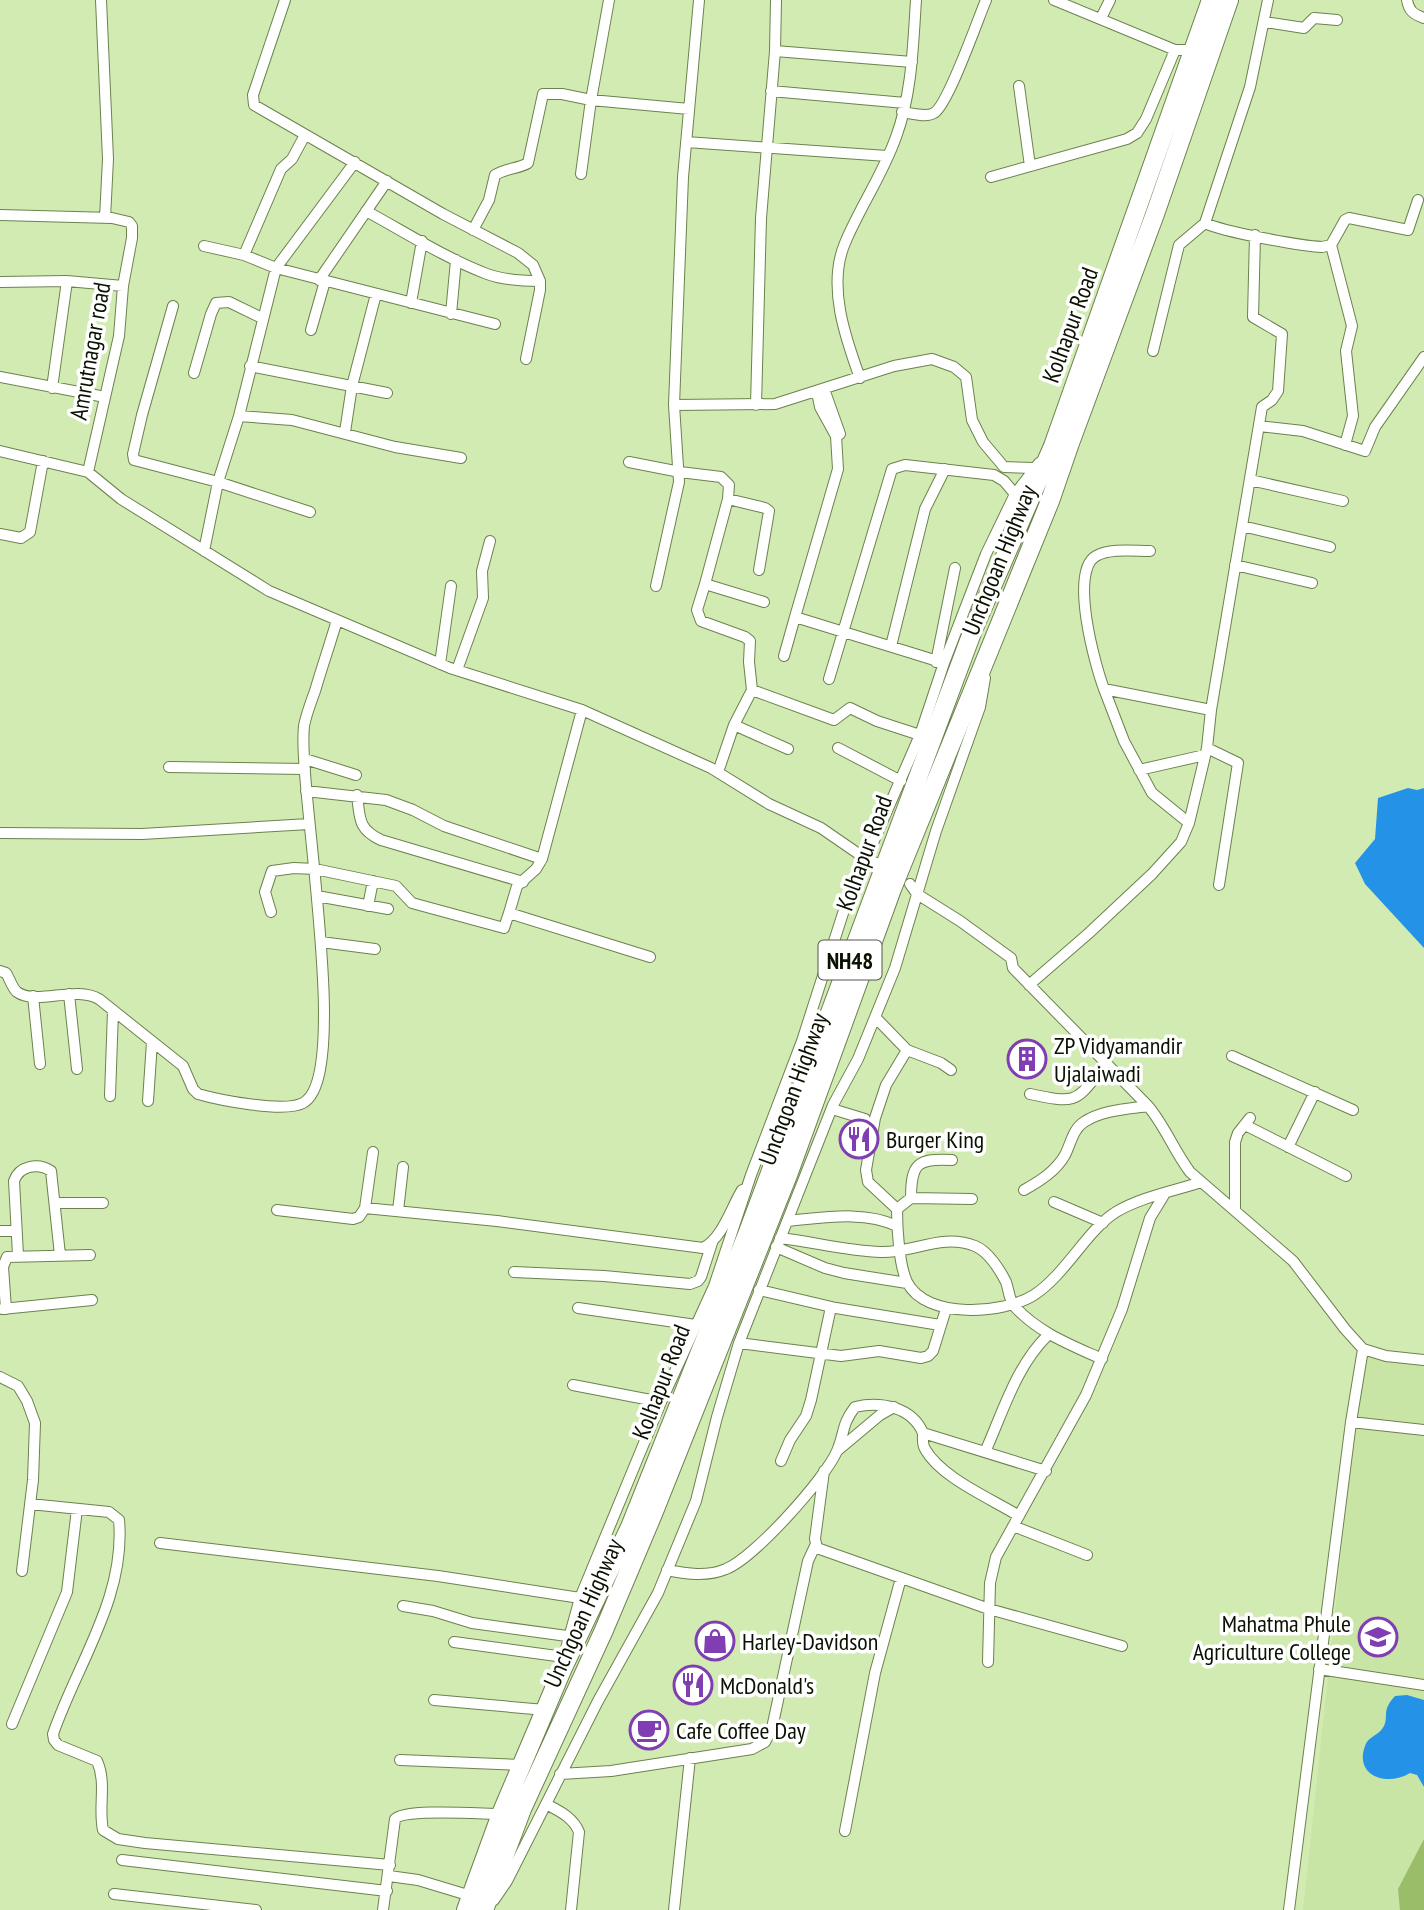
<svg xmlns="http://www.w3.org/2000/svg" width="1424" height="1910" font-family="'PT Sans Narrow',sans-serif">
<rect width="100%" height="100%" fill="#d2ebb3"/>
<!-- built -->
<path fill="#c9e5a5" d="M1363,1349L1415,1364H1424V1910H1303Z"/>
<!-- green -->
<path fill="#9abd6a" d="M1424,1839V1910H1400L1398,1889Z"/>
<!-- water -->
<path fill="#2493e7" d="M1408,788L1417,790L1424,788V948L1365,884L1355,863L1375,839L1378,798Z
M1407,1695L1424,1700V1787L1417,1775L1410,1773C1387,1787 1354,1776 1365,1746C1368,1736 1379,1736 1384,1726C1389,1715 1381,1711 1395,1696Z"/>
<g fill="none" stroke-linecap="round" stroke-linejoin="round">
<defs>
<path id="street" d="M101,0L108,159L105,218
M285,0L253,95L254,105L443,214L518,253L533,265L540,281V290L526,359
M699,0L683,177L674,405L775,404L894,366L932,359L954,367L966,377L972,420L983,442L1004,467L1035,468
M1054,0L1175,50
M1268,0L1250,87L1205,223C1224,232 1300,246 1322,247L1331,245L1345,220L1349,218L1408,230L1418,200
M1407,0C1409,11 1413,14 1424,18
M1101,18L1110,0
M1265,22L1304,28L1314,18L1337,20
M775,51L912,62
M1019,86L1030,166
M771,91L905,103
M902,112C911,113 926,118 934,113C948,105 978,19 986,0
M686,142L887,156
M581,174L591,100L609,0
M991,177L1127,139L1137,133L1146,119L1175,50H1194
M366,211C405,232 445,258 487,274C503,280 522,281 540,281
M0,215L112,218L129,222L132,226V238L123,286L119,336L88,472
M473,230L489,200L495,175C506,168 518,169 528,163L543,94H562L591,100L689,109
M1331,245L1352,326L1346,351L1353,416L1345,445
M204,246L244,255L276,268L355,162
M244,255L281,169L292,159L305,135
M319,280L387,181
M0,282L67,281L123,286
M411,303L422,241
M173,306L142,415L133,454L134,460L218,482L310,512
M451,314L456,260
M311,330L325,281
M1153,351L1179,245L1205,223
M250,366L387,393
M194,373L211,314L216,303L229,302L262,318
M0,377L105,397
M860,378C845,337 827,285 845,243C860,207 883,174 896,137C912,94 913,45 916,0
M52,388L67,281
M824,389L840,434
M817,392L820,407L836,436L838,469L795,617L944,663
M756,405L761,218L775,51L776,0
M239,416L292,420L395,447L461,458
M1259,426L1303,431L1365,451L1375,427L1424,357
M345,432L352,386L376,294
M0,451L88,472L121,499L269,591L450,668L582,710L711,768L769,804L821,828L866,859L881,865
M629,462L680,472L721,477L729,485L728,499
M1250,480L1343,501
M1242,526L1330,547
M0,534L21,538L30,532L43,461
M204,551L218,482L239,416L276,268L495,324
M1150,551C1134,551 1110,548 1096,556C1069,571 1095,665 1104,689L1211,710L1262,407L1272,400L1278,391L1282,334L1253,317L1255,235
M1235,565L1312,583
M705,584L728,499L765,508L769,511L759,570
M656,586L679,482L674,405
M891,646L925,509L945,469
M784,656L795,617
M936,662L955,568
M440,664L451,586
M457,670L483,598L482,571L490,541
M829,679L892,469L905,465L994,475L1004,481L1015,494
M1104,689L1124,741L1152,793L1189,823
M752,690L749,662L750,641L745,637L701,621L697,610L705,584L764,602
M734,725L788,749
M838,748L901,781
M1207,748L1238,763L1219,885
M305,759L356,775
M169,767L305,769
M1139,770L1205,755
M718,772L734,725L752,690L834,720L850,708L877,721L920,735
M306,791L386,800L413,810L444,826L542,859
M357,795C360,819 358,829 381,840L523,882
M0,833L142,834L309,824
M910,884L917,894L960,921L1011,958L1013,968L1148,1106C1165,1126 1174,1151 1190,1172L1293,1261L1345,1329L1363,1349L1386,1356L1424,1360
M317,896L388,909
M368,906L373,881
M271,912L265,892L272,871L294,868L315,869L396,886L412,903L504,928L509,913L650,957
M509,913L517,886L536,869L542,859L582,710
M321,942L375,949
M0,971L6,973C10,979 12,988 17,992C37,1006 75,985 99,999L183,1066L193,1089L198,1094C219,1100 284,1113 303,1103C353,1076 297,786 304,726C306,715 311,702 315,691C322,667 330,644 337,620
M1029,985L1089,933L1152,874L1181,842L1189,823L1207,748L1211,710
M69,994L77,1069
M33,996L40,1064
M875,1017L907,1050L941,1063L951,1070
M907,1050L886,1085L875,1118L866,1170L868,1182L897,1209C897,1228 899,1265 907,1282C926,1320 1004,1314 1034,1295C1066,1274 1087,1230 1116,1212C1141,1197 1174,1191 1201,1182
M1232,1056L1353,1110
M1030,1094C1081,1105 1075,1101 1107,1063
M110,1096L113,1011
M148,1101L152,1042
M832,1109L865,1119
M1245,1125L1346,1176
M1288,1147L1315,1092
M1024,1190C1040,1181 1056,1171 1065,1155C1071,1143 1073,1129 1084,1122C1102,1110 1127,1109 1148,1106
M911,1198C911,1163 918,1158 952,1160
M1054,1202L1103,1223
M55,1203H103
M365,1208L497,1221L703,1248C722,1239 731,1208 742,1190
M897,1209L911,1198L972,1199
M1235,1209V1142L1238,1133L1250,1118
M277,1210L353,1219L359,1217L365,1208L373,1152
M398,1211L403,1167
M787,1221C822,1218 864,1210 897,1226
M0,1231H16
M780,1238C814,1242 847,1251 881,1252C913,1253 942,1233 975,1246C988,1251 1000,1270 1006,1282C1009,1290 1009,1301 1015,1307C1039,1333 1071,1345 1102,1359
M776,1247L825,1268L844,1273L907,1283
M18,1255L14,1181C19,1166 38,1162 51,1171L60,1255
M514,1272L604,1276L690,1284L698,1281L701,1277L712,1243
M759,1290L836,1308L940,1325
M578,1308L696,1325
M2,1309L92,1300
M6,1309L3,1267L7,1257L90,1255
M739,1343L841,1356L879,1351L921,1358L928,1356L933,1351L946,1309
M0,1377L18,1386L27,1401L35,1423L33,1480L22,1571
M573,1385L661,1402
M1351,1422L1424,1430
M923,1433C923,1439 922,1444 925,1449C941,1478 992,1499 1019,1516
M837,1451L880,1415L894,1407
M985,1452C1003,1412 1016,1366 1048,1335
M781,1461L790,1440L806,1416L811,1400L831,1307
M824,1471L815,1539L817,1548L989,1609L1122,1646
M30,1504L109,1512L119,1520C126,1597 77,1664 53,1734L54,1740L58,1745L97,1761C107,1783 98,1807 103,1830L118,1839L145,1843L390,1865
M1013,1526L1087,1555
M160,1543L438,1576L580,1598
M667,1570C687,1574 707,1577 726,1569C754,1558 825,1479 837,1451C845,1433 841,1425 855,1407C881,1401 912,1407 923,1433L1046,1471
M403,1606L433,1611L472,1623L567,1636
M454,1642L564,1657
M565,1652L580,1598L661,1402L714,1286L751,1175L802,1041L845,907L920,735L944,663L986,554L1015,494L1039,463
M988,1662L990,1583L996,1557L1086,1395L1122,1309L1150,1218L1164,1195
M1319,1669L1424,1685
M434,1700L545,1710
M12,1724L67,1592L77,1509
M400,1760L522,1765
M560,1774L611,1771L752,1749L765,1742L772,1728L808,1561L815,1546
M546,1804C559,1811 573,1817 579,1832L571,1910
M845,1831L875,1673L901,1578
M122,1860L387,1891
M389,1876L418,1880L471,1896
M114,1894L256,1910
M494,1900L507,1881L598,1701L658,1593L696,1501L717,1417L739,1343L833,1105L858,1059L895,968L936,831L980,707L985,678
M383,1910L395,1819C405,1808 482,1814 501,1814
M674,1910L690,1758
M1289,1910L1351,1422L1363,1349"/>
<path id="highway" d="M466,1910L501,1814L562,1670L630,1527L748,1232L973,630L1053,446L1211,0
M484,1910L522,1809L604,1630L653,1514L788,1175L892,889L1050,501L1070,443L1155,214L1229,0"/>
</defs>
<!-- street casing -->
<use href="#street" stroke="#6c824e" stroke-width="12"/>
<!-- highway casing -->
<use href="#highway" stroke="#6c824e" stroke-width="20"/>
<!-- street -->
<use href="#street" stroke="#fff" stroke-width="10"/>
<!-- highway -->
<use href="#highway" stroke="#fff" stroke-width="18"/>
</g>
<!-- icons -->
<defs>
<symbol id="building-ring" viewBox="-11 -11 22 22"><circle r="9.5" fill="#fff" stroke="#803eb2" stroke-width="1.5"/><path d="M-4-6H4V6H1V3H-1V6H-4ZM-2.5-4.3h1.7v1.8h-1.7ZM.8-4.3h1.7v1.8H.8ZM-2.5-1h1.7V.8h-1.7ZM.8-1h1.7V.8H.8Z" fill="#803eb2"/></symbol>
<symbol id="restaurant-ring" viewBox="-11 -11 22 22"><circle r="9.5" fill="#fff" stroke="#803eb2" stroke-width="1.5"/><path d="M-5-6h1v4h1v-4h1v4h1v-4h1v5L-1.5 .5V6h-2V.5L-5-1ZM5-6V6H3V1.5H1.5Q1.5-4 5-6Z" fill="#803eb2"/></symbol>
<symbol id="university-ring" viewBox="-11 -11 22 22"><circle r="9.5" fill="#fff" stroke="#803eb2" stroke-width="1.5"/><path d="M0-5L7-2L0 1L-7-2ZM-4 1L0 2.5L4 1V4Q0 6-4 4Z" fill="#803eb2"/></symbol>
<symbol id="shop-ring" viewBox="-11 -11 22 22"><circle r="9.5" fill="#fff" stroke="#803eb2" stroke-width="1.5"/><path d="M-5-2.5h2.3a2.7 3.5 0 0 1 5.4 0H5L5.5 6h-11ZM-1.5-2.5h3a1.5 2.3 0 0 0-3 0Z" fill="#803eb2"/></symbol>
<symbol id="cafe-ring" viewBox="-11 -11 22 22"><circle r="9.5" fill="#fff" stroke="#803eb2" stroke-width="1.5"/><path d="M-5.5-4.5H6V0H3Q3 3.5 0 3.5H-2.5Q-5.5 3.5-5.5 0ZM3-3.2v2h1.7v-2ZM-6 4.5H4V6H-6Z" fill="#803eb2"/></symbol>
</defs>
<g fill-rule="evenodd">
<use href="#building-ring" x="1005" y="1037" width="44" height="44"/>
<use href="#restaurant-ring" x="837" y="1117" width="44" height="44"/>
<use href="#university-ring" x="1356" y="1615" width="44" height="44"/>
<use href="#shop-ring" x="693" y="1619" width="44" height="44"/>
<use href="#restaurant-ring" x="671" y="1663" width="44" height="44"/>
<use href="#cafe-ring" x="627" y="1708" width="44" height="44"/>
</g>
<g text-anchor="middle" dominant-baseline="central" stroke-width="7" stroke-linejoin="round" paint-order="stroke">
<!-- shield labels -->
<rect fill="#fff" stroke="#53584d" stroke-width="2" x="818.5" y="940.5" width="63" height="39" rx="5"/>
<g font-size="23" font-weight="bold" fill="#091101">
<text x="850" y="960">NH48</text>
</g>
<!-- street labels -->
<g font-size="24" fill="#091101" stroke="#fff">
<text transform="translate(1070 325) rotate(-70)">Kolhapur Road</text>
<text transform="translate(90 351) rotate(-80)">Amrutnagar road</text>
<text transform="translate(999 560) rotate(-68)">Unchgoan Highway</text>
<text transform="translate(864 853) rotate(-70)">Kolhapur Road</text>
<text transform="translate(793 1089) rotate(-70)">Unchgoan Highway</text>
<text transform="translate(661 1382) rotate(-69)">Kolhapur Road</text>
<text transform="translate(583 1613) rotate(-66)">Unchgoan Highway</text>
</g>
<!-- poi labels -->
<g font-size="24" fill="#091101" stroke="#fff" text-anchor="start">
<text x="1054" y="1045">ZP Vidyamandir<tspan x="1054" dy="28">Ujalaiwadi</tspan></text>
<text x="886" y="1139">Burger King</text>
<text x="1351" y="1623" text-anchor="end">Mahatma Phule<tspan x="1351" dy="28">Agriculture College</tspan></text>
<text x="742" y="1641">Harley-Davidson</text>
<text x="720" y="1685">McDonald's</text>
<text x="676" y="1730">Cafe Coffee Day</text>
</g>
</g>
</svg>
